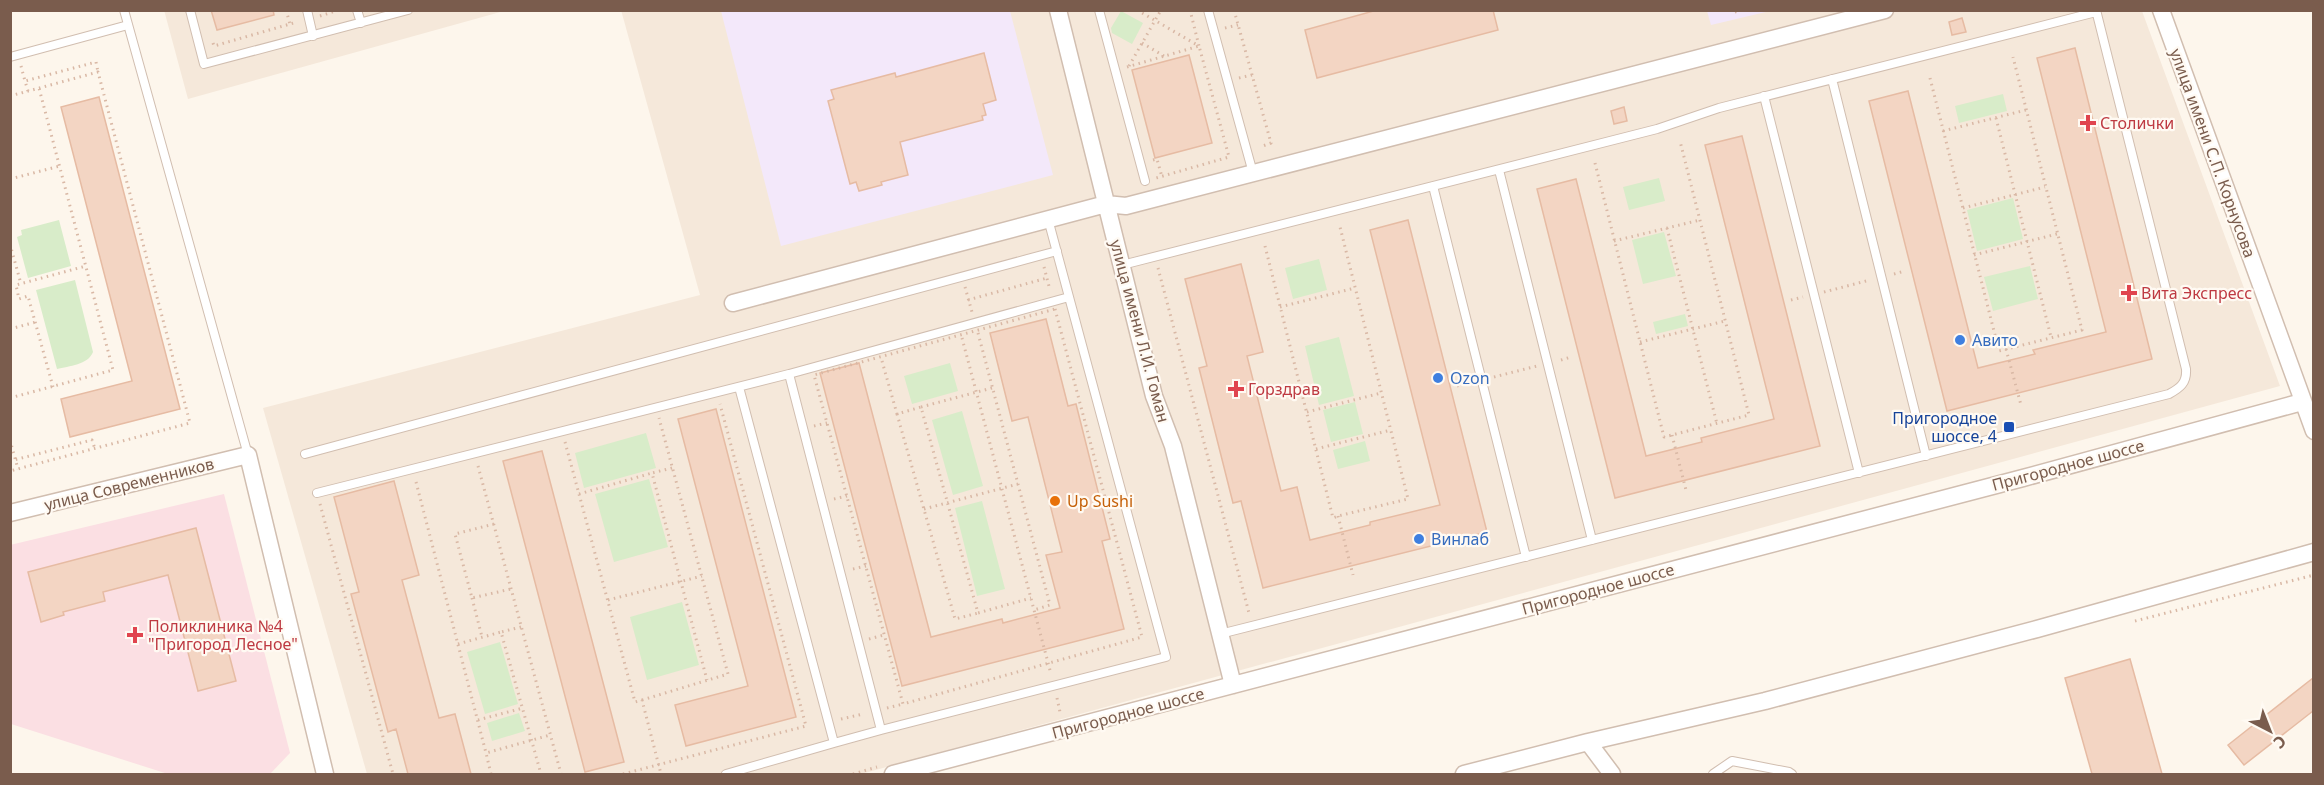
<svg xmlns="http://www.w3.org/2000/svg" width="2324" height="785" font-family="'Noto Sans',sans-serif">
<rect width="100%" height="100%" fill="#fdf6ec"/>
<!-- residential -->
<path fill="#f5e8da" d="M164,10L504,11L188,99Z
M621,10L2142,11L2280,386L861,774H367L263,408L700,295Z"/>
<!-- education -->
<path fill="#f3e8fa" d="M721,11H1010L1053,175L781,246Z
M1707,11V10L1770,11L1711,25Z"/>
<!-- medical -->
<path fill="#fbdfe3" d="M224,494L290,753L270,774H168L11,724L10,545Z"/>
<!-- green -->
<path fill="#d8ecc9" d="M1121,11L1143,23L1132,44L1112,33L1111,28Z
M2003,94L2007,111L1959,123L1955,106Z
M1659,178L1665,201L1629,210L1623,187Z
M2013,198L2023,239L1977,251L1967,210Z
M59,220L71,266L28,278L17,237L22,235L21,230Z
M1664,232L1676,276L1643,284L1632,240Z
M1319,259L1327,290L1293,299L1285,268Z
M2030,266L2038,299L1993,311L1984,277Z
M75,280L93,352C88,365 69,366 57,369L36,290Z
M1685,314L1688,326L1656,334L1653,322Z
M1339,337L1354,396L1319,405L1305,346Z
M950,363L958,391L912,404L904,376Z
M1355,402L1363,434L1331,442L1323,410Z
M962,411L983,486L953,495L932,420Z
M646,433L656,468L584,488L575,453Z
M1365,441L1370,461L1338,469L1333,450Z
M649,479L668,547L614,562L595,494Z
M982,501L1005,589L977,596L955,508Z
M682,602L699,665L647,680L630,617Z
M500,642L518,704L485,714L467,652Z
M519,713L525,731L492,741L487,723Z"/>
<!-- building -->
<path fill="#f3d5c3" stroke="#e6bba3" stroke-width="1.5" d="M211,10H273L274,15L217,30Z
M1377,10H1493L1498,30L1317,78L1305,30Z
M1962,18L1966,32L1952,35L1949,22Z
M2075,48L2152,359L1947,411L1869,101L1908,91L1978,368L2035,354L2033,350L2106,332L2037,58Z
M984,53L996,100L983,104L986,115L982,116L983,120L900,142L908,175L881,182L882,185L859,191L856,182L850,184L828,101L834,99L831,90L895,73L896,77Z
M1189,55L1212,143L1155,158L1132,70Z
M99,97L180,409L70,437L61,399L132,381L61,107Z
M1624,107L1627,121L1614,124L1611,111Z
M1742,136L1820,446L1615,498L1537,189L1576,179L1646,456L1702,442L1701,438L1774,419L1705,145Z
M1408,220L1487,532L1263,588L1241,501L1233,503L1199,368L1207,366L1185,279L1241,264L1263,352L1247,356L1281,491L1297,487L1310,540L1370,525V522L1440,505L1370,230Z
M1046,319L1068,406L1076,404L1110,539L1102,541L1124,629L902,686L820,373L859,363L931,637L1002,619L1003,623L1060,608L1046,555L1062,552L1028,417L1012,421L990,333Z
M716,409L796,717L686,746L675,705L748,686L678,419Z
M542,451L624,762L585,772L503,461Z
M394,481L419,575L402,580L439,718L455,714L471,774H408L396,729L388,732L351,594L359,592L334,497Z
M196,528L236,681L198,691L168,575L103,592L105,601L63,612L64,615L41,622L28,572Z
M2130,659L2162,774H2092L2065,678Z
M2313,678V711L2244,765L2228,745Z"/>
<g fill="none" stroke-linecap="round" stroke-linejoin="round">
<defs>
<path id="lane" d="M124,10L248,455
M190,10L204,64L408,10
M307,10L313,36
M357,10L361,23
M1099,10L1145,181
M1208,10L1253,173
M10,57L128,25
M1832,79L1926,456
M1764,96L1859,473
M1499,170L1592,540
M1433,186L1526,557
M1048,219L1166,657L881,730L789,374L1069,297
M1122,265L1657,129L1719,108L2096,12
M305,454L1057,251
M317,493L789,374
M1220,634L2169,394C2180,388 2187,383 2186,369L2096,10
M834,743L881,730
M726,774L834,743L739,387
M1713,774L1732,761L1789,772L1792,774"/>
<path id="street" d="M1058,10L1154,396L1173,446L1233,685
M2161,10L2314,431
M733,303L1106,204L1126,206L1885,10
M10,513L248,455L325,774
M1588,742L1612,774
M893,774L2023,478L2302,402
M1464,774L1588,742L1765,701L2037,629L2314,552"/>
</defs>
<!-- lane casing -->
<use href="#lane" stroke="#d1beb0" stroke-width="10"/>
<!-- street casing -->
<use href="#street" stroke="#d1beb0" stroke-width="19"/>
<!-- path -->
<path stroke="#d9b8a5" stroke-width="3" stroke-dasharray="1.5 4.5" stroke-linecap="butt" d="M286,10L290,24
M1137,10L1199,46L1190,10
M1234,10L1271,143L1260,147
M1732,10V13L1741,10
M320,16L339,10
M1225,28L1238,25
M213,43L214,46L297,22
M1142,43L1164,56
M21,66L25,81
M1129,66L1161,10
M1127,67L1199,46L1229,157L1156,178
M1239,78L1252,75
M1930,78L1999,351L2082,330L2013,57
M28,91L25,81L96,62L98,72
M10,96L98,72L190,423L10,471
M1996,118L2051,337
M1943,131L2026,110
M1153,160L1157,159L1162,177
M1595,163L1664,437L1672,435L1749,415L1680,141
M10,179L60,166
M1963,208L2045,187
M1667,228L1717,424
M1614,241L1700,220
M10,244L21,284
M1265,246L1333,518L1338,516L1408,499L1340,227
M1974,255L2057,234
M1044,267L1050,290
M1158,268L1249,613
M1894,274L1905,271
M965,287L972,312
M1824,292L1870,280
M968,300L1047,278
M1791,300L1803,297
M1280,307L1355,288
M1055,309L1142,637L903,704L814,375Z
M10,329L36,322
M978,333L1050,605L1034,610
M962,338L1051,674
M1640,342L1725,321
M2006,349L2021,405
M1561,360L1571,357
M882,361L897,414L921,407L978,613L1031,598
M1494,377L1537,366
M1457,386L1470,383
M53,387L28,296L19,299L16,285L86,266
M10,398L113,370L39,88
M921,407L992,388
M1307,412L1381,393
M897,414L955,619L978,613
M814,426L827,423
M1672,435L1686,490
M10,440L18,469
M565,442L635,702L642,700L661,774
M1316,449L1391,430
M10,461L92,440L95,449
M478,466L561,774
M672,468L652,473L707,680
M416,482L486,753
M579,494L652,473
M834,499L847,496
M320,504L393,774
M924,509L1018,484
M1338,516L1353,575
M494,524L455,534L472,598L511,589
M853,569L866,566
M472,598L482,637
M608,600L702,576
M2135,621L2314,575
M521,627L501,632L541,774
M869,639L884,635
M458,644L501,632
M1057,698L1060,712
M642,700L728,674L659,418
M887,708L903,704
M841,719L863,714
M478,720L523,708
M491,774L486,753L550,735
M623,774L806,726L720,404
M853,774L877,767"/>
<!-- lane -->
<use href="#lane" stroke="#fff" stroke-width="8"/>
<!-- street -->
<use href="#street" stroke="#fff" stroke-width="16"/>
</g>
<!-- markers -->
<g fill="#e0444e" stroke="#fffaf3" stroke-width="2">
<path d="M2085 114h6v6h6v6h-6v6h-6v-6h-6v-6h6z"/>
<path d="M2126 284h6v6h6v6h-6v6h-6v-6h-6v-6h6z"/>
<path d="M1233 380h6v6h6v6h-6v6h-6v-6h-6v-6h6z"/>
<path d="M132 626h6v6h6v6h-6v6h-6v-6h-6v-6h6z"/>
</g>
<g fill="#3f7fe0" stroke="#fffaf3" stroke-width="2">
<circle cx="1960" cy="340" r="6"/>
<circle cx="1438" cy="378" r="6"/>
<circle cx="1419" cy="539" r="6"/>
</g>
<rect fill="#1a4fb4" stroke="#fffaf3" stroke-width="2" x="2003" y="421" width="12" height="12" rx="3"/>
<circle fill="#e8710a" stroke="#fffaf3" stroke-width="2" cx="1055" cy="501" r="6"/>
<g text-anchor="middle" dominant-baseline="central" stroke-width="4.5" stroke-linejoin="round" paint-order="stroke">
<!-- health labels -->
<g font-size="16" fill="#be3a42" stroke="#fffaf3" text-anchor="start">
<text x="2100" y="123">Столички</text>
<text x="2141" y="293">Вита Экспресс</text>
<text x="1248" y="389">Горздрав</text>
<text x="148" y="626">Поликлиника №4<tspan x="148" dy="18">"Пригород Лесное"</tspan></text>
</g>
<!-- street labels -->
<g font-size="16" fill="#7a5c4d" stroke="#fffaf3">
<text transform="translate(2213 153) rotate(70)">улица имени С.П. Корнусова</text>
<text transform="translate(1140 331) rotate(75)">улица имени Л.И. Гоман</text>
<text transform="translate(2068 465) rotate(-15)">Пригородное шоссе</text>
<text transform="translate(129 484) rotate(-14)">улица Современников</text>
<text transform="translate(1598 589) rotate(-15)">Пригородное шоссе</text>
<text transform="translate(1128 713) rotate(-15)">Пригородное шоссе</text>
</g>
<!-- shop labels -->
<g font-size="16" fill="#366cbe" stroke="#fffaf3" text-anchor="start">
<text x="1972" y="340">Авито</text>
<text x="1450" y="378">Ozon</text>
<text x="1431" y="539">Винлаб</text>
</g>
<!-- transit labels -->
<g font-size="16" fill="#164399" stroke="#fffaf3" text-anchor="end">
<text x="1997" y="418">Пригородное<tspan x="1997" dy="18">шоссе, 4</tspan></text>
</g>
<!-- food labels -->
<g font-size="16" fill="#c56008" stroke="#fffaf3" text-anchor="start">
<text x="1067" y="501">Up Sushi</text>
</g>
</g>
<!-- border -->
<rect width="2324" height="785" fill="none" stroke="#7a5c4d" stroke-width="24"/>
<!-- north arrow -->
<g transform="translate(2270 731) rotate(138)" stroke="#fffaf3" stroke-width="4.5" paint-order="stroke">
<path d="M0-4.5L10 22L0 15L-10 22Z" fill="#7a5c4d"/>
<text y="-9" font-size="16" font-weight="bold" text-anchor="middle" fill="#7a5c4d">С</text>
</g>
</svg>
